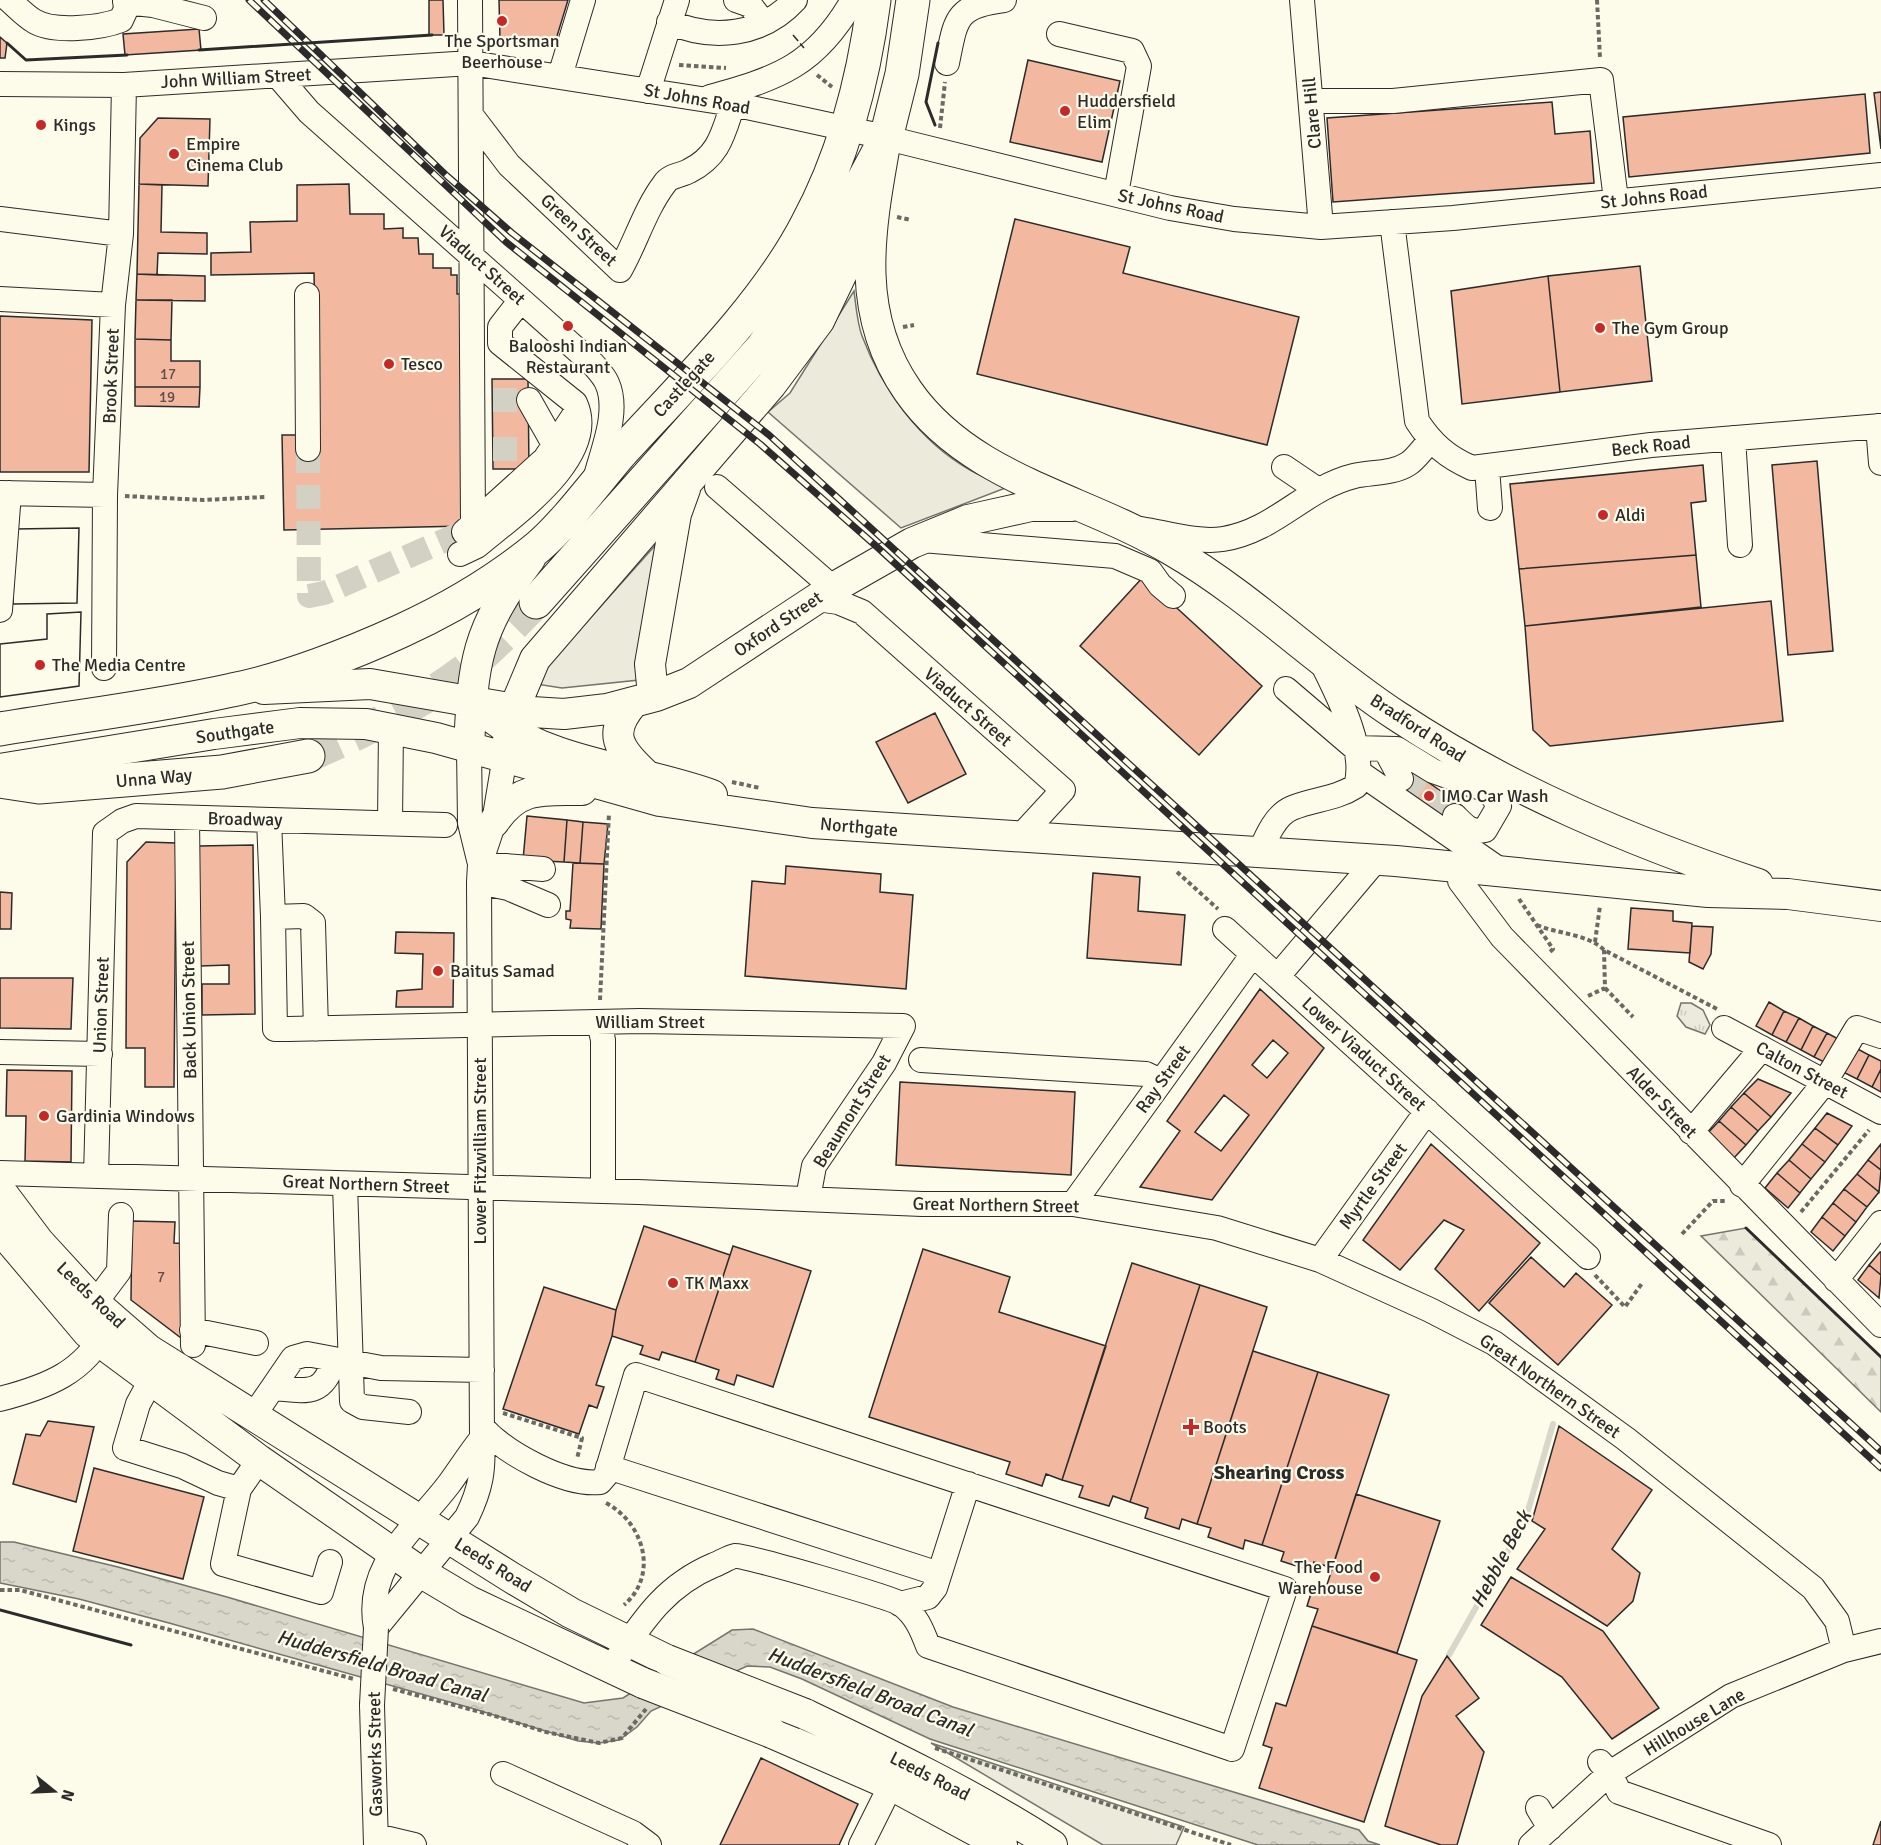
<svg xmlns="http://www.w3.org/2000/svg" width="1881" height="1845" font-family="Signika,sans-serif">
<defs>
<pattern id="forest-firs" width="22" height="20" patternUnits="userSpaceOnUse" patternTransform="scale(1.5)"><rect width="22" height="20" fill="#ecebdb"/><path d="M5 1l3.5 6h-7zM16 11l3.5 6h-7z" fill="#cbcabc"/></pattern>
<pattern id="park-tufts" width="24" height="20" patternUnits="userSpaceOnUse" patternTransform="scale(1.5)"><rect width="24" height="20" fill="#ecebdb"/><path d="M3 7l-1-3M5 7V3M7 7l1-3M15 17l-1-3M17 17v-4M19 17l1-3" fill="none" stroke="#cbcabc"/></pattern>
<pattern id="water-ripples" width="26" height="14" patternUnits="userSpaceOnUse" patternTransform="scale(1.5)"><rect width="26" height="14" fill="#d8d7c9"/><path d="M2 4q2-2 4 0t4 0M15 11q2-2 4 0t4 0" fill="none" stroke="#bab9ad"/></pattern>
</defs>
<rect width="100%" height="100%" fill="#fdfbea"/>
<!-- grass -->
<path fill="#ecebdb" stroke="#74746e" stroke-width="1.5" d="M854,291C856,306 857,322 862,336C882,389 920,442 970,470C982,477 995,482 1008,487L901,528L768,412L790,393Z
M660,540L635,666L639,680L562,688L536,684L550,663Z
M931,1743L1184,1827L1176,1845H1103Z"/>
<!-- forest -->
<path fill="url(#forest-firs)" stroke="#74746e" stroke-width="1.5" d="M1746,1228L1881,1357V1412L1701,1236Z"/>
<!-- park -->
<path fill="url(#park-tufts)" stroke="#74746e" stroke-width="1.5" d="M1691,1003L1703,1010L1710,1025L1705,1034L1686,1027L1677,1016L1681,1003Z"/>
<!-- water -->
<path fill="url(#water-ripples)" stroke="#74746e" stroke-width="1.5" d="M0,1542H14L118,1567L227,1597L584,1703L623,1698L732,1630L753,1629L953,1707L1359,1830L1368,1841L1380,1845H1258L930,1739L802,1679L770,1667L747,1666L651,1711L637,1727L619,1740L599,1743L578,1741L471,1708L169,1623L79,1599L0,1583Z"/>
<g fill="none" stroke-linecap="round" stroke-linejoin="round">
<!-- stream -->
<path stroke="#d8d7c9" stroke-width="6" d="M1449,1655L1525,1521L1553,1424"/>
</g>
<!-- building -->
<path fill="#f2b8a0" stroke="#2b2b2b" stroke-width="1.5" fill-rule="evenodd" d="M429,0H443L444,35H429Z
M499,0H568L554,46L500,39Z
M199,29L201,50L125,55L123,34Z
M0,37L7,43L5,58H0Z
M1028,60L1120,81L1102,162L1010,142Z
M1881,92V149L1874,93Z
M1865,94L1870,153L1629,177L1623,117Z
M1552,102L1555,134L1590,131L1594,183L1333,202L1327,118Z
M158,118L210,119L208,186L139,184L140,138Z
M139,184L162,185L161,232L207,233V254L158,253L157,275L137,274Z
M349,184L350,214H384V229L403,228V238H418L419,254H433V268H451V275H457V294H461L465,526L284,530L282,435H300L318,448L314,273L211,275V253L251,252L250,222L297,221V185Z
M1015,219L1130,247L1123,273L1299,317L1267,445L977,374Z
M1640,266L1652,381L1560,392L1548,276Z
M137,274L205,276V301L136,300Z
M1548,276L1560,392L1462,404L1451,291Z
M136,300H172L171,340L135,339Z
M0,316L92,320L89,472H0Z
M135,339L171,340V361H200V387H135Z
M492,379H528L529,469H493Z
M135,387H200L199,407L135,406Z
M1817,461L1833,651L1788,655L1772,465Z
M1703,465L1706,501L1691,503L1696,555L1519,569L1510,484Z
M79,528L77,603L13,604L15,529Z
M79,528L77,603L13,604L15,529Z
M1696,555L1701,607L1525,626L1519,569Z
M1143,577L1262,686L1199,755L1080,646Z
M1771,601L1783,721L1550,746L1533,730L1525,626Z
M81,612L79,686L0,697V644L47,639V614Z
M81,612L79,686L0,697V644L47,639V614Z
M935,713L966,774L908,803L876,742Z
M1408,768L1462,806L1450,824L1396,786Z
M527,816L567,820L564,862L523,860Z
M567,820L583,822L580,863L564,862Z
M583,822L608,824L604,864L580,863Z
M146,842L176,843L174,1087H145V1048H126L127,862Z
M253,845L255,1014L202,1015V984H229V965L200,966L198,846Z
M573,863L604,864L601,929L570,928L571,920L566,919V911H570Z
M786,866L881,874L880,892L913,895L906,989L745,976L752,881L785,884Z
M1093,873L1140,877L1138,911L1185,915L1181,965L1087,958Z
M0,892L12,893L11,929H0Z
M1631,908L1673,911V921L1692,923L1690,953L1628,949Z
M1692,926L1713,927L1711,954L1703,969L1689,962Z
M396,932L454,933L453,1007H396L397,991L422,989L423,954L395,953Z
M0,978H73L71,1029L0,1028Z
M1260,989L1324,1048L1212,1200L1140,1187L1180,1131L1167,1121ZM1273,1040L1288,1053L1267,1078L1252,1065ZM1224,1095L1249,1115L1221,1151L1195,1132Z
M1769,1002L1784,1011L1772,1035L1756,1026Z
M1784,1011L1799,1018L1786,1042L1772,1035Z
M1799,1018L1813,1026L1801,1050L1786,1042Z
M1813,1026L1827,1033L1814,1057L1801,1050Z
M1827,1033L1842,1041L1830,1065L1814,1057Z
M1854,1047L1869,1055L1857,1079L1841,1071Z
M1869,1055L1881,1061V1069L1872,1087L1857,1079Z
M1881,1069V1092L1872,1087Z
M7,1070L72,1071L71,1162L25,1161L26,1116H6Z
M1758,1079L1791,1093L1771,1117L1744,1093Z
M900,1082L1075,1092L1071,1175L896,1165Z
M1744,1093L1771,1117L1758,1131L1731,1107Z
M1731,1107L1758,1131L1746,1145L1719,1121Z
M1827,1113L1852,1126L1838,1145L1815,1128Z
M1719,1121L1746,1145L1733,1159L1706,1135Z
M1815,1128L1838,1145L1825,1162L1802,1144Z
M1431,1144L1540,1243L1479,1311L1435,1269L1464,1230L1444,1220L1400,1270L1363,1240Z
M1802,1144L1825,1162L1811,1179L1789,1160Z
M1881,1144V1170L1868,1160Z
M1789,1160L1811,1179L1800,1193L1777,1173Z
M1868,1160L1881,1170L1879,1192L1857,1174Z
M1777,1173L1800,1193L1788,1208L1765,1188Z
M1857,1174L1879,1192L1867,1207L1844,1189Z
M1844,1189L1867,1207L1856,1222L1833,1203Z
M1833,1203L1856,1222L1845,1236L1822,1217Z
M1822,1217L1845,1236L1833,1251L1811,1232Z
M132,1221L175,1222L174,1243L191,1244L189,1344L131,1300Z
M644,1226L730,1255L695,1362L662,1352L659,1360L640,1354L643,1346L612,1336L616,1310Z
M733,1246L811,1271L773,1387L737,1375L734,1385L716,1379L719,1370L695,1362Z
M923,1249L1010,1277L999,1312L1106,1346L1062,1480L1046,1474L1042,1486L1006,1474L1010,1462L869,1417Z
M1880,1252H1881V1275L1869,1265Z
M1531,1257L1564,1287L1576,1273L1612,1305L1558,1365L1489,1303Z
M1132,1263L1200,1285L1130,1502L1113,1496L1109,1506L1079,1497L1083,1486L1062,1480Z
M1869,1265L1881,1275L1879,1298L1858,1280Z
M1200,1285L1267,1307L1197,1524L1182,1519L1179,1529L1145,1518L1148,1508L1130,1502Z
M544,1287L616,1310L612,1336L596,1385L604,1387L597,1408L589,1405L579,1434L503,1409Z
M1253,1351L1318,1372L1262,1545L1245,1540L1243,1549L1208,1537L1211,1528L1197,1524Z
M1318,1372L1389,1395L1332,1568L1314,1562L1312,1571L1281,1561L1284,1552L1262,1545Z
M48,1421L94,1427L76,1502L13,1484L26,1434L40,1436Z
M1559,1426L1652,1490L1612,1549L1640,1573L1633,1601L1607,1626L1517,1569L1545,1529L1532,1521Z
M94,1468L204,1497L183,1579L73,1551Z
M1356,1494L1440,1521L1397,1653L1312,1626L1318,1609L1307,1606L1313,1587L1325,1591Z
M1511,1577L1603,1631L1659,1708L1612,1739L1562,1677L1481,1625Z
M1312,1626L1417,1660L1364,1822L1259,1788L1272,1748L1263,1745L1276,1703L1286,1706Z
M1447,1656L1479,1698L1456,1716L1484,1752L1457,1845H1441L1385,1826L1422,1696Z
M761,1758L858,1804L839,1845H720Z
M1881,1821V1845H1873Z"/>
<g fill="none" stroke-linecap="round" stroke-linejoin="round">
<!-- minor-tunnel -->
<path stroke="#d3d1c4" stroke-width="24" stroke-dasharray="24 12" stroke-linecap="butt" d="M493,400H529
M308,449L309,596L324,593L464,532
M493,449H529
M1401,779L1455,816"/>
<!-- highway-tunnel -->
<path stroke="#d3d1c4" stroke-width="33" stroke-dasharray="33 16" stroke-linecap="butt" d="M308,756C360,733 412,709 458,675C487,654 511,627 536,602"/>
<defs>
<path id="minor" d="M9,0C17,7 25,16 34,21C53,33 101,28 121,20L126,9L125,0
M736,0L750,5L763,22
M1302,0L1321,227
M125,2L153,5L204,18
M669,22C713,41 762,36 795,0
M1059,34L1132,51L1139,66L1116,194
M947,63C956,19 955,6 1004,0
M278,76L309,112L593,364C598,370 604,376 607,383C620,412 602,451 595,480
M560,76L583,0
M0,84L124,85L471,63L733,104L871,134L1170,208L1234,219L1321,227L1453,218L1881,175
M648,91L677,0
M710,97C779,78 816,65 853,0
M1311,101H1393L1601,80L1616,200
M471,115L509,165L620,270C636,242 645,209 665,183C669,176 682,175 689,171C719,156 723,134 733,104
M0,219L121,234
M1392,222L1417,421C1432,444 1447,457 1472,468L1651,445L1881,426
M307,295L308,449
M0,299L113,305
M529,400L555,446
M1878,426L1881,463
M1733,438L1740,545
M1284,467L1318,490
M1487,467L1490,508
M717,487L833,588
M0,493L105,495
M473,524L545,459L573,417
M1141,529C1166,533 1198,543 1223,539C1275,531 1305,488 1354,476C1371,472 1392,474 1408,464C1416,459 1423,448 1430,441
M464,532L473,524L470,0
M922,540L1115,556L1150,571L1160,585L1173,596
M460,554L477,546C512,516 600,457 575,403L500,343V327L521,300
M817,599L838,602L862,612L1063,790L1019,838
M0,610L9,493
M104,668L105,495L113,305L121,234L124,85
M1286,689L1355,748L1397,749L1433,771L1481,788L1492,795L1499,806L1485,830C1470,833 1465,826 1455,816
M469,748L470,823L480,864
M1385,749L1401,779
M1360,773L1503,872
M187,818L193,1345
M269,820L273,917
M390,823L391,728
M1259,854C1266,838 1275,815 1292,808C1314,799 1336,799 1356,786C1367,751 1338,695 1322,663
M480,864L543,869
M1460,868V881L1502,937L1881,1325
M479,882L508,888L548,905
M1225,929L1588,1257
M1278,976L1376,860
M599,1022L603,1040V1191
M1724,1028L1881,1112
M316,1029L313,923L304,916L273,917L275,1029H288L640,1021L903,1026L884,1063L814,1166L808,1198
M0,1052L100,1054
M921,1060L1146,1074L1161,1081
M1691,1132L1762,1048
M0,1173L638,1192L922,1204H1073L1217,1228L1320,1260L1430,1310L1494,1343L1626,1439L1813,1588L1837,1621L1844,1650
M96,1176L105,833L122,821L136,816L445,825
M345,1184L352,1401L363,1407L409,1412
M1742,1185L1825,1082L1857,1028L1881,1036
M1073,1204L1253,954
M1320,1260L1427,1111
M1836,1280L1881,1223
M95,1303L119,1271L121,1215
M192,1330L256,1343
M150,1382L138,1404L125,1448L182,1466L218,1483L239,1489
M273,1388C306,1391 324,1397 334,1359
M0,1399C46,1387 85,1373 107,1327
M254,1415L293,1358L307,1354L381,1368L482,1370
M482,1427C505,1453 565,1486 600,1482L606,1475L636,1375L1285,1589L1232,1749L928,1646C922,1630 916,1615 901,1604C892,1598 746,1555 735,1556C729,1557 720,1563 714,1565C662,1587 641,1624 610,1669
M259,1460L239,1489L223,1564L321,1592L330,1562
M608,1467L939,1574
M900,1604L928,1597L935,1588L968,1484
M376,1628L467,1517C481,1488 484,1470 482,1438L479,882L480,864L494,822L505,756
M376,1628C364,1565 415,1529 449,1484C460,1469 470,1453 482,1438
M372,1705L376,1845
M1600,1762L1610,1773L1619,1792L1769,1845
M503,1774L633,1833L649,1845
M1538,1808L1550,1828
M376,1836L414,1845
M861,1845L891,1785
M1531,1845L1610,1773L1731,1696L1844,1650L1881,1641"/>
<path id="major" d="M884,150C869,235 855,315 908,391C970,480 1083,497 1171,550C1252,597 1319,665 1397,716C1508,790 1633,842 1758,884
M264,689L370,684L532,712L564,714L607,709L656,696L689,683L833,588L912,543L968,520L1031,506H1072
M656,696L652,685L650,664L676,514L685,489
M633,703C607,733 618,749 645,774
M495,720C550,763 644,770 712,795
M469,748C473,661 476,630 530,559
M505,756L514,709L535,659L771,385L819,321L845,267L861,215
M0,769L214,734L300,723L366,724L436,738L660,801L812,823L1396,861L1708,892L1788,894L1881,906
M494,822C518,786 542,790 582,790
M0,1190L39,1242L95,1303L149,1350L512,1578L571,1613L667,1660
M0,1229L88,1333L259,1460L422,1573L469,1601L643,1683
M805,1714C889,1754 973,1794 1052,1845
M772,1733L891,1785L1002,1845"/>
<path id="highway" d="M536,602L762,348L806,287L886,138L902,74L913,0
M0,729C77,716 156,707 232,690C284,680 353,653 401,631C449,609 498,580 538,547C565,524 596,482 620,454C683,385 764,307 807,224C844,156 864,77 874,0
M0,781L39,787L222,772L308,756"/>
</defs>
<!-- minor casing -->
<use href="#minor" stroke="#2b2b2b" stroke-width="26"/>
<!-- major casing -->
<use href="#major" stroke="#2b2b2b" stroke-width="32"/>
<!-- highway casing -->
<use href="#highway" stroke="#2b2b2b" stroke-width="35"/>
<!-- path -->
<path stroke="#6a6964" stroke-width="4" stroke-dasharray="4.5 3" stroke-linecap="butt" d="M1597,0L1600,58
M679,65L726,68
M817,75L832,87
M940,128L945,82
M897,217L911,220
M903,327L914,325
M125,496L203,500L265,497
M732,782L760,788
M1177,872L1218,909
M1519,899L1553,949L1549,953
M1537,925C1558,934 1588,934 1604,950L1717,1009
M1595,942L1600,906
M1605,988L1633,1017
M1588,996L1605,988L1604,950
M600,1000L609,813
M1801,1212L1869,1130
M1682,1234L1713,1201H1726
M1595,1275L1625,1307L1643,1282
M503,1413L582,1438L577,1459
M606,1503C644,1523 659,1575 624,1605
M0,1590H20L354,1679
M393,1689L492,1715L546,1732L599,1743L622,1738L646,1709
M935,1748L1231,1845"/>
<!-- minor -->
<use href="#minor" stroke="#fdfbea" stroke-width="24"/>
<!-- major -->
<use href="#major" stroke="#fdfbea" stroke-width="30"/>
<!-- highway -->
<use href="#highway" stroke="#fdfbea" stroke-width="33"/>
<defs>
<path id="rail" d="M249,0L506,242L760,444L876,546L1881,1468
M264,0L447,176L512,233L769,435L1881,1451"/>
</defs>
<!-- rail casing -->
<use href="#rail" stroke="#2b2b2b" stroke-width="7"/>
<!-- rail -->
<use href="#rail" stroke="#fdfbea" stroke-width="4.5" stroke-dasharray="14" stroke-linecap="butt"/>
<defs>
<path id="minor-bridge" d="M372,1705L376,1628"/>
<path id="major-bridge" d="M667,1660L805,1714
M643,1683L772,1733"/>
</defs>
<!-- minor-bridge casing -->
<use href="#minor-bridge" stroke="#2b2b2b" stroke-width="26" stroke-linecap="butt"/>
<!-- major-bridge casing -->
<use href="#major-bridge" stroke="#2b2b2b" stroke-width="32" stroke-linecap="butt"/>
<!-- minor-bridge -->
<use href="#minor-bridge" stroke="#fdfbea" stroke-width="24"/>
<!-- major-bridge -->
<use href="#major-bridge" stroke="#fdfbea" stroke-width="30"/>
<!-- fence -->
<path stroke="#2b2b2b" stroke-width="1.5" stroke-dasharray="8 3" stroke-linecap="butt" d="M793,35L804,48"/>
<!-- wall -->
<path stroke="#2b2b2b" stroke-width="3" d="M7,43L26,60L127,55
M199,50L432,35
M935,125L926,102L938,43
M1746,1228L1881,1357
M0,1610L131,1645"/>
</g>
<!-- markers -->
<g fill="#c62828" stroke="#fdfbea" stroke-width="2">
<circle cx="502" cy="21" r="6"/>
<circle cx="1065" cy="111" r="6"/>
<circle cx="41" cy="125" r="6"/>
<circle cx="174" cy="154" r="6"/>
<circle cx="568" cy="326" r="6"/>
<circle cx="1600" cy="328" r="6"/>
<circle cx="389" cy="364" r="6"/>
<circle cx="1603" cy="515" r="6"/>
<circle cx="40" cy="665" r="6"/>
<circle cx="1429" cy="796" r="6"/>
<circle cx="438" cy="971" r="6"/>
<circle cx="44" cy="1116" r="6"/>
<circle cx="673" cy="1283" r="6"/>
<path d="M1188 1418h6v6h6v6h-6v6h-6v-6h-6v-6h6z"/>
<circle cx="1375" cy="1577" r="6"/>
</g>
<g text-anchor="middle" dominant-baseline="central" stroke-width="4.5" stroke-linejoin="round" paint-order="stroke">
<!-- number labels -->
<g font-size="15" fill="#5d4e48">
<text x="168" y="374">17</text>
<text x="167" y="397">19</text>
<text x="161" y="1277">7</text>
</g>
<!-- poi labels -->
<g font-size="18" fill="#2b2b2b" stroke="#fdfbea" text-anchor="start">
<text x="502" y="41" text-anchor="middle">The Sportsman<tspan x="502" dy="21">Beerhouse</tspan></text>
<text x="1077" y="101">Huddersfield<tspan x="1077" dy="21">Elim</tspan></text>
<text x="53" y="125">Kings</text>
<text x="186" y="144">Empire<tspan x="186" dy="21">Cinema Club</tspan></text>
<text x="1612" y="328">The Gym Group</text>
<text x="568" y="346" text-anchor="middle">Balooshi Indian<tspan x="568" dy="21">Restaurant</tspan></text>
<text x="401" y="364">Tesco</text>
<text x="1615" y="515">Aldi</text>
<text x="52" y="665">The Media Centre</text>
<text x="1441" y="796">IMO Car Wash</text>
<text x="450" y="971">Baitus Samad</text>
<text x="56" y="1116">Gardinia Windows</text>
<text x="685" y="1283">TK Maxx</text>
<text x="1203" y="1427">Boots</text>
<text x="1363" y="1567" text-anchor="end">The Food<tspan x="1363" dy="21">Warehouse</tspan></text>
</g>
<!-- street labels -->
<g font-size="18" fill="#2b2b2b" stroke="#fdfbea">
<text transform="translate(236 78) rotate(-3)">John William Street</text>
<text transform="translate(697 99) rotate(10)">St Johns Road</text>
<text transform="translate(1312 113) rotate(-95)">Clare Hill</text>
<text transform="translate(1654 197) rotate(-6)">St Johns Road</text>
<text transform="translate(1171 206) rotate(12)">St Johns Road</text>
<text transform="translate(579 230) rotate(43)">Green Street</text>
<text transform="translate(482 265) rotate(42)">Viaduct Street</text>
<text transform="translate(111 376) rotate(-88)">Brook Street</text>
<text transform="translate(684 384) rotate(-48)">Castlegate</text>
<text transform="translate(1651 446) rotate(-6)">Beck Road</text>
<text transform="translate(778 624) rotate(-34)">Oxford Street</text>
<text transform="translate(968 707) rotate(41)">Viaduct Street</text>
<text transform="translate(1418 728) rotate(33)">Bradford Road</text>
<text transform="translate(235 732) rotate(-8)">Southgate</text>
<text transform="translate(154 778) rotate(-5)">Unna Way</text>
<text transform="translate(245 819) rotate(1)">Broadway</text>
<text transform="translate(859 827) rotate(5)">Northgate</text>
<text transform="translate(101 1005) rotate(-88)">Union Street</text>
<text transform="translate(189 1010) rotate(-91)">Back Union Street</text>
<text x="650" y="1022">William Street</text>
<text transform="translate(1364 1054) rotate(42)">Lower Viaduct Street</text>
<text transform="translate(1802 1070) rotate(28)">Calton Street</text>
<text transform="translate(1163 1079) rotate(-54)">Ray Street</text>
<text transform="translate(1662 1102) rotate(46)">Alder Street</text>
<text transform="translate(852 1111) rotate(-58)">Beaumont Street</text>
<text transform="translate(480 1151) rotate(-90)">Lower Fitzwilliam Street</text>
<text transform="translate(366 1184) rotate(2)">Great Northern Street</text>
<text transform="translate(1373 1186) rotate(-54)">Myrtle Street</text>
<text transform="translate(996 1205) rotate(1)">Great Northern Street</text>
<text transform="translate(91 1295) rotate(44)">Leeds Road</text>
<text transform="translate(1550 1386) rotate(35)">Great Northern Street</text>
<text transform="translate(493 1565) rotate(32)">Leeds Road</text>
<text transform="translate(1694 1722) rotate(-31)">Hillhouse Lane</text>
<text transform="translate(375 1754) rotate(-91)">Gasworks Street</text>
<text transform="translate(930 1776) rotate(27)">Leeds Road</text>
</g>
<!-- neighbourhood labels -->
<g font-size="20" font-weight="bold" fill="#2b2b2b" stroke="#fdfbea">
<text x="1279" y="1472">Shearing Cross</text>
</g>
<!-- water labels -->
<g font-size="20" font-style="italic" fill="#2b2b2b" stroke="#fdfbea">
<text transform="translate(1501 1559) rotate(-62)">Hebble Beck</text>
<text transform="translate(382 1666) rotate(16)">Huddersfield Broad Canal</text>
<text transform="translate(870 1692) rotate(21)">Huddersfield Broad Canal</text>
</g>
</g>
<!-- north arrow -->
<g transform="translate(54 1791) rotate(108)" stroke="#fdfbea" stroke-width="4.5" paint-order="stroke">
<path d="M0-4.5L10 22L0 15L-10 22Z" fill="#2b2b2b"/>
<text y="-9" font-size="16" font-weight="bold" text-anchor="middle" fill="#2b2b2b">N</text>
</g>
</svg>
